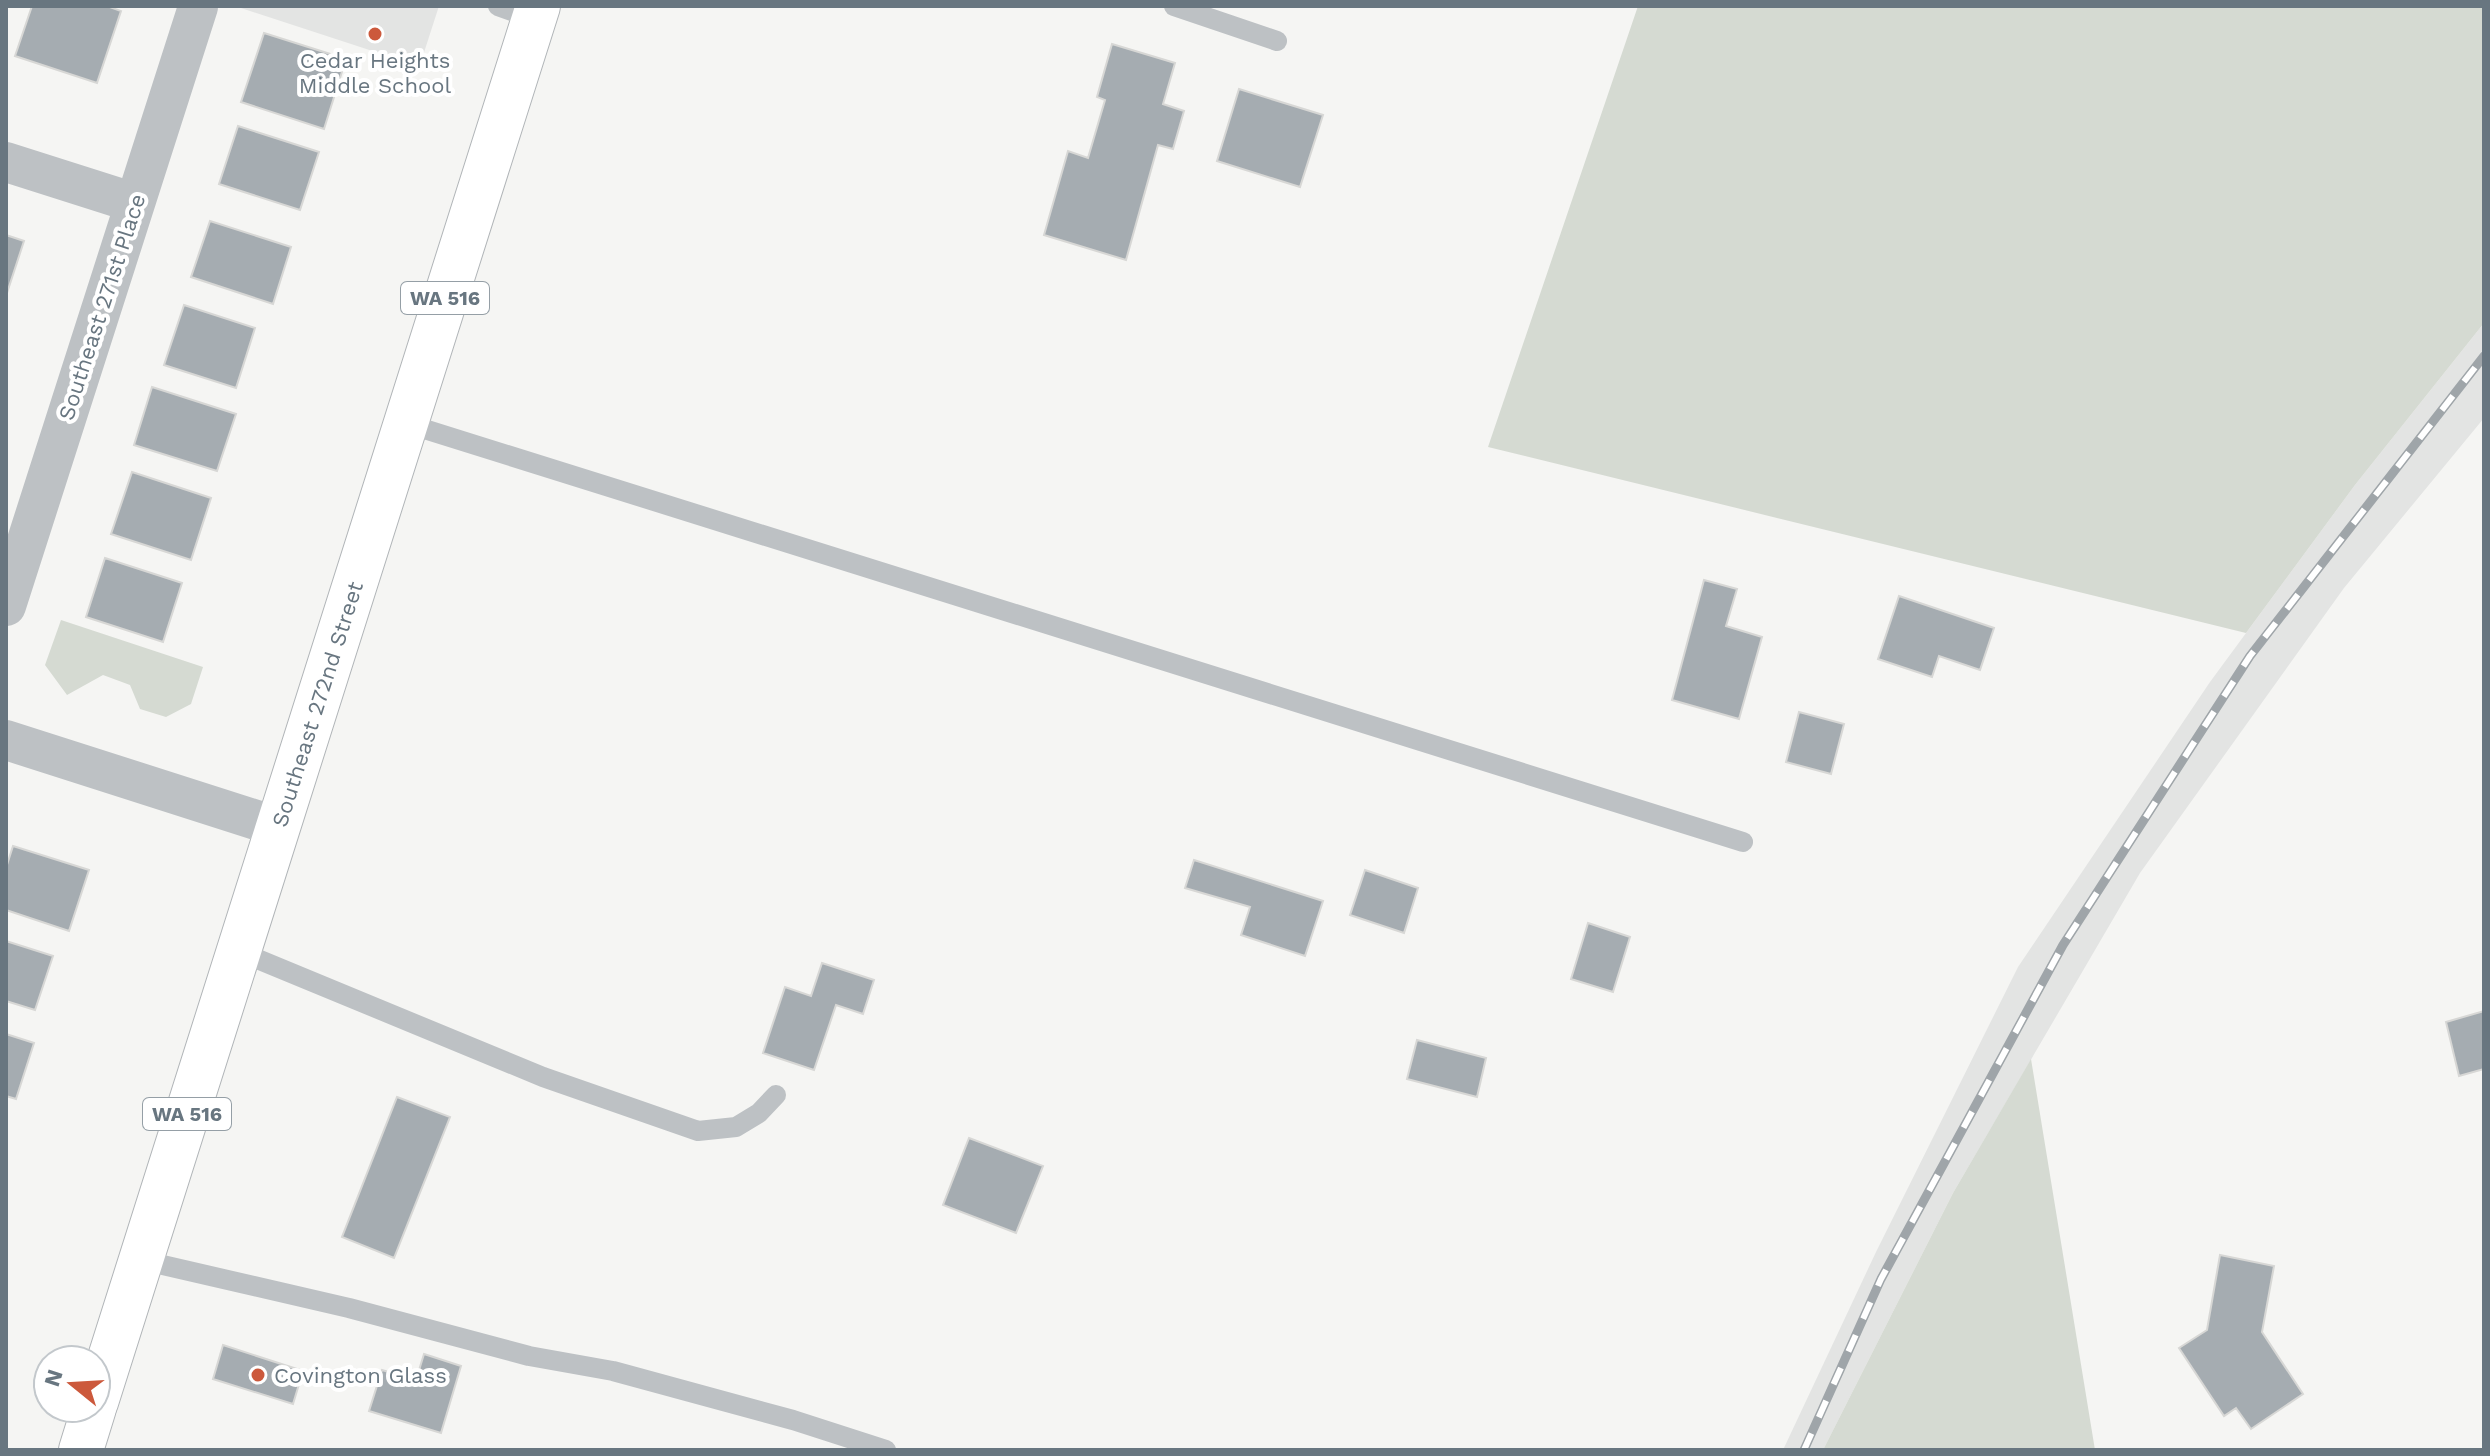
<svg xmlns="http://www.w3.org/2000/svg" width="2490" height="1456" font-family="'Work Sans',sans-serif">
<rect width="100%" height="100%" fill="#f5f5f3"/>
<!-- built -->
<path fill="#e3e4e3" d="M235,6H439L418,71L403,61Z
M2484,323V418L2344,588L2140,873L1953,1193L1823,1450H1783L1876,1252L2018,967L2210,682L2355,485Z"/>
<!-- green -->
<path fill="#d5dad2" d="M1638,6H2484V323L2355,485L2246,633L1488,447Z
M61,620L203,667L191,704L166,717L140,709L130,685L103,675L67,695L45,665Z
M2031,1059L2095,1450H1823L1953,1193Z"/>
<!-- building -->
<path fill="#a5acb1" stroke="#d7d7d5" stroke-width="2" d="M32,6H107L121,11L97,83L15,56Z
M264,33L346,59L324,129L241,102Z
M1112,44L1175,63L1163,104L1184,111L1173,149L1158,145L1126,260L1044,235L1068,151L1088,158L1105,100L1097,97Z
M1239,89L1323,115L1300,187L1217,161Z
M238,126L319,152L300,210L219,184Z
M210,221L291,247L273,304L191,277Z
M6,235L24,241L6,296Z
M184,305L255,328L236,388L164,365Z
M152,387L236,414L217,471L134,445Z
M132,472L211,498L191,560L111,534Z
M105,558L182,583L163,642L86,617Z
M1704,580L1737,589L1726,626L1762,637L1739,719L1672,700Z
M1899,596L1994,628L1980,670L1939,656L1932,677L1878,659Z
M1799,712L1844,724L1831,774L1786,762Z
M13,846L89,870L69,931L6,910V868Z
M1194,860L1323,901L1305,956L1241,935L1250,907L1185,888Z
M1365,870L1418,888L1404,933L1350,915Z
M1588,923L1630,937L1613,992L1571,979Z
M6,941L53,956L35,1010L6,1001Z
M822,963L874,980L863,1014L836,1005L814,1070L763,1053L785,987L811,996Z
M2484,1011V1069L2459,1076L2446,1022Z
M6,1034L34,1043L16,1099L6,1096Z
M1417,1040L1486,1058L1477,1097L1407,1079Z
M397,1097L450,1117L394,1258L342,1237Z
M969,1138L1043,1166L1016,1233L943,1205Z
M2220,1255L2274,1266L2262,1332L2303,1394L2251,1429L2236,1408L2224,1416L2179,1348L2207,1330Z
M223,1345L303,1371L293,1404L213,1379Z
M424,1354L461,1366L441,1433L369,1411L382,1370L416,1380Z"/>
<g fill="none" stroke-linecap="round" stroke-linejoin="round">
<defs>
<g id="primary">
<path id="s1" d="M96,1402L538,6"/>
<path d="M81,1450L94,1408"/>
</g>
</defs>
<!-- primary casing -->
<use href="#primary" stroke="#b1b5b8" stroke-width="46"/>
<!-- service -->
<path stroke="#bdc1c4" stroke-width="20" d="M498,6L534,19
M1174,6L1277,41
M405,423L1743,842
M238,951L543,1077L698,1131L736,1127L759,1113L776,1095
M141,1260L349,1308L529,1356L613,1371L793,1420L886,1450"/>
<!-- minor -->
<path stroke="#bdc1c4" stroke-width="40" d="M6,162L135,203
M6,606L198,7
M6,740L278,827"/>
<!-- primary -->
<use href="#primary" stroke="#fff" stroke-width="44"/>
<defs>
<path id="rail" d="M1804,1450L1881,1279L2063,945L2250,656L2484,356"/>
</defs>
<!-- rail casing -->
<use href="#rail" stroke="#9fa5a9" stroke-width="9"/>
<!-- rail -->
<use href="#rail" stroke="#fff" stroke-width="6" stroke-dasharray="18" stroke-linecap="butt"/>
</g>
<!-- markers -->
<g fill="#cc593c" stroke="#fff" stroke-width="3">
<circle cx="375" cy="34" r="8"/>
<circle cx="258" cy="1375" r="8"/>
</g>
<g text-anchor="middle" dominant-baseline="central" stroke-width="8" stroke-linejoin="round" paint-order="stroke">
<!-- shield labels -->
<g fill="#fff" stroke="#959fa6" stroke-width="2">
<rect x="401" y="282" width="88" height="32" rx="6"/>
<rect x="143" y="1098" width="88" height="32" rx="6"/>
</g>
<g font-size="20" font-weight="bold" fill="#687680">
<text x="445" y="298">WA 516</text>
<text x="187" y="1114">WA 516</text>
</g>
<!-- poi labels -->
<g font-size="22" fill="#687680" stroke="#fff">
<text x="375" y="60">Cedar Heights<tspan x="375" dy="25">Middle School</tspan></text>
<text x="274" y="1375" text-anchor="start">Covington Glass</text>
</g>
<!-- street labels -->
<g font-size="22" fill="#687680" stroke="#fff">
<text transform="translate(102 307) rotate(-72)">Southeast 271st Place</text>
<text stroke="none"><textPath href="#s1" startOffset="732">Southeast 272nd Street</textPath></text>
</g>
</g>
<!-- border -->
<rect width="2490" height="1456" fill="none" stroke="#687680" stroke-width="16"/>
<!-- north arrow -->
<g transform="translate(72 1384) rotate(288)"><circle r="38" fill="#ffffff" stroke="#c3c8cc" stroke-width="2"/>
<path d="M0-6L14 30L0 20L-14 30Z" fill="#cc593c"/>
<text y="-12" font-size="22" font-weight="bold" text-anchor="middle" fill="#687680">N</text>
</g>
</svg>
